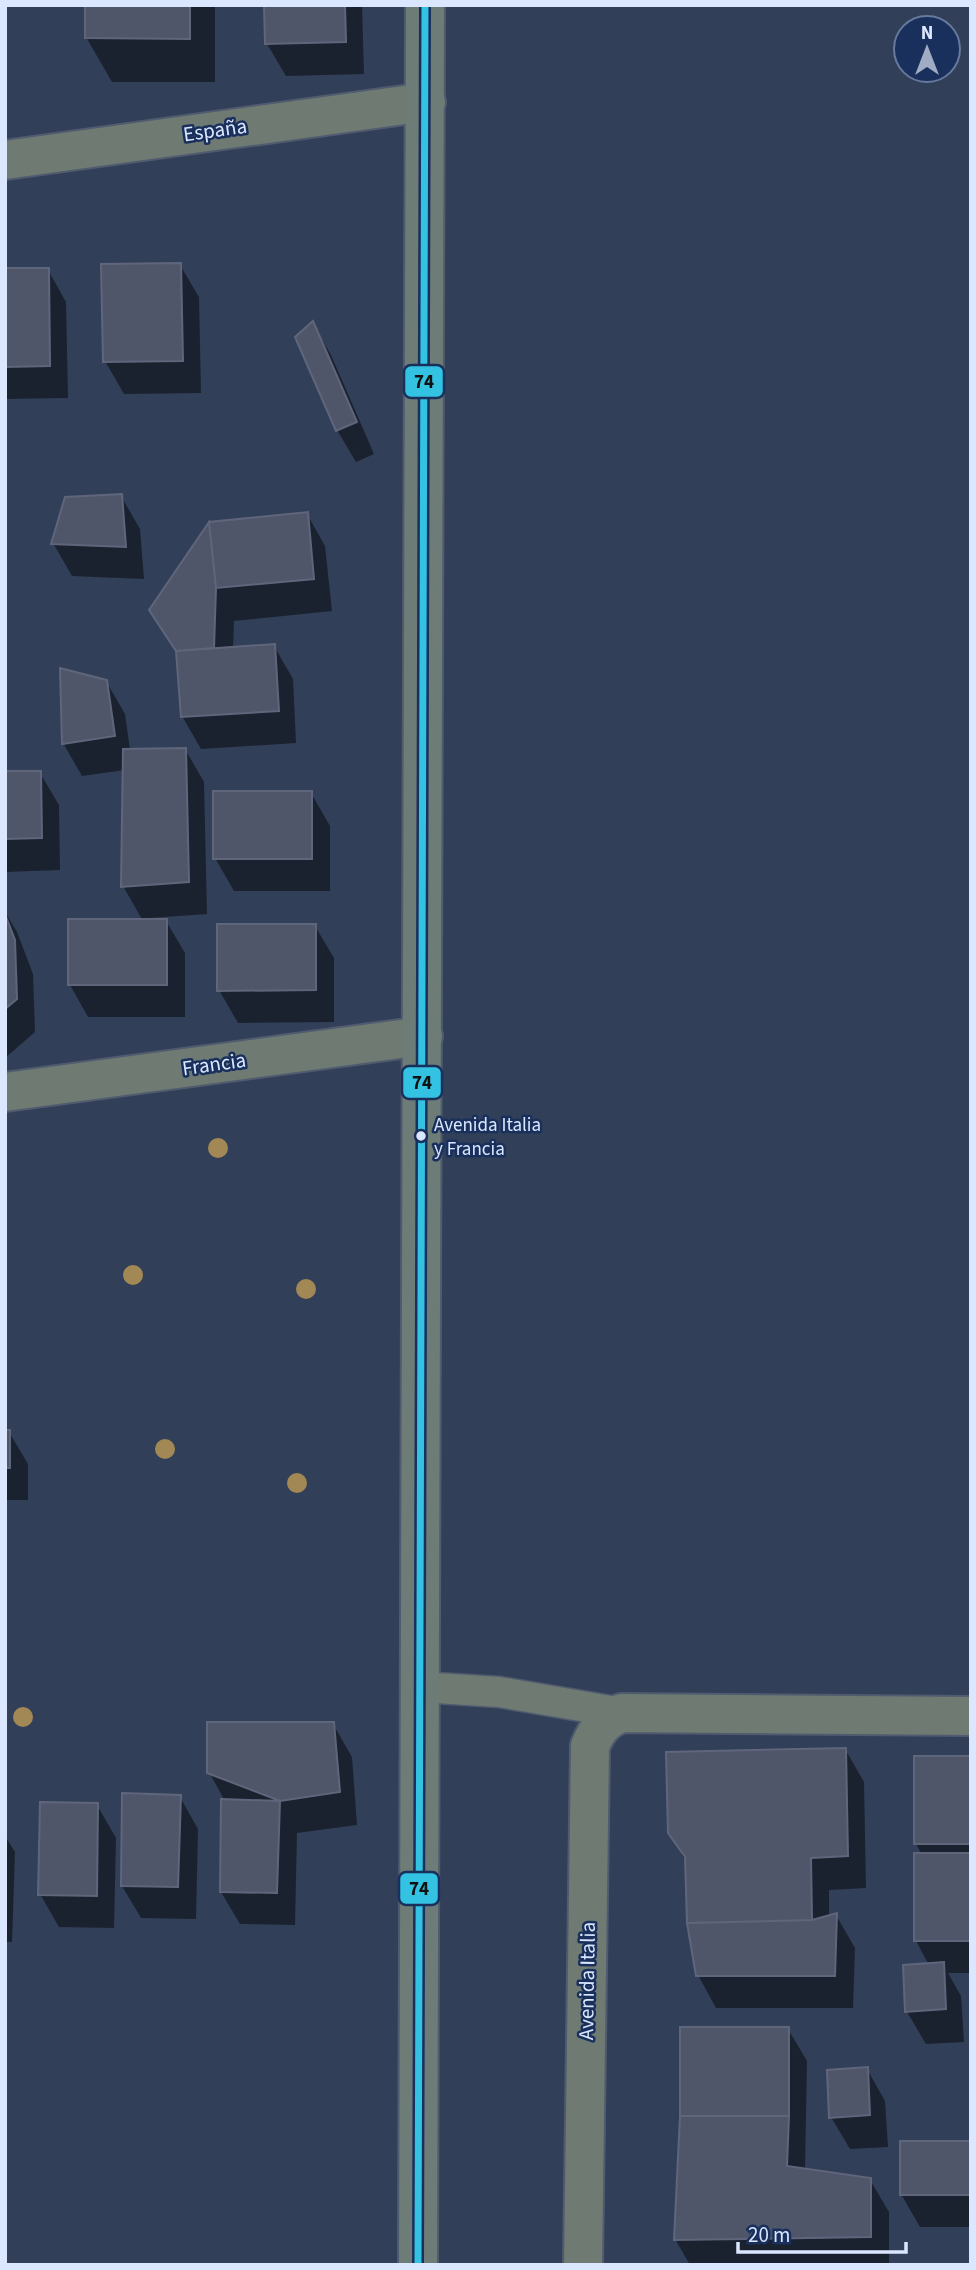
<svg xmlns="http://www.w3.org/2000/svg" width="976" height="2270" font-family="'Source Sans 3',sans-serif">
<rect width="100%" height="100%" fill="#323f58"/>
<!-- shadow -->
<path fill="#0007" d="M86,5H215V82H112L86,37Z
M266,5H362L364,74L286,76L267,44Z
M180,265L199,297L201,393L124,394L105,361Z
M5,270H48L66,302L68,398L5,399Z
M313,324L331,355L374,454L356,462L337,430Z
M121,496L140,529L144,579L72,576L53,543Z
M307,514L325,546L332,611L234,621L233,649L274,646L293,679L296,743L201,749L182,716L178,654L151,610Z
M106,681L125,714L130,750L185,749L204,782L207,914L149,918V921H166L185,953V1017H88L70,985L143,921L123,886L125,770L82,776L63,743Z
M5,773H40L59,805L60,870L5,872Z
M311,793L330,826V891H234L215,858Z
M5,912L17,932L33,974L35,1032L5,1058Z
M315,926L334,958V1022L238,1023L219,990Z
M5,1432H9L28,1464V1500H5Z
M333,1724L352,1757L357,1825L297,1833L295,1925L240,1924L221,1892L225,1801L209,1772Z
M845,1749L864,1782L866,1888L829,1890V1917L836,1915L855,1948L853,2008H716L698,1975L687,1864L670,1833Z
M916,1758H971V1973H948L961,1996L964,2042L926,2044L907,2012L929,1965L916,1941L922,1855L916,1844Z
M180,1797L198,1829L196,1919L141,1918L122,1886Z
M97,1805L116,1838L114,1928L59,1927L40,1894Z
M5,1836L15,1852L12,1942H5Z
M788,2029L807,2061L805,2170L870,2180L889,2212V2265H690L675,2239Z
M867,2069L885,2101L888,2147L850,2149L831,2117Z
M971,2143V2227H920L901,2194Z"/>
<!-- building -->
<path fill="#4f566a" stroke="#5f667c" stroke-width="2" d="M85,5H190V39L85,38Z
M264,5H345L346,42L265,44Z
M181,263L183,361L103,362L101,264Z
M5,268H49L50,366L5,367Z
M313,321L357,422L336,431L295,337Z
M122,494L126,547L51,544L65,497Z
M308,512L314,579L216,588L209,522Z
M209,522L216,588L214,648L176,651L149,610Z
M275,644L279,711L181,717L176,651Z
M60,668L107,680L115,736L62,744Z
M186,748L189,882L121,887L123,749Z
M5,771H41L42,838L5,839Z
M213,791H312V859H213Z
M5,914L15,940L17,999L5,1009Z
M68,919H167V985H68Z
M217,924H316V990L217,991Z
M5,1430H10V1468H5Z
M207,1722H334L340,1792L280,1801L207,1773Z
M846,1748L848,1856L811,1858L812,1920L687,1923L685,1857L668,1833L666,1752Z
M914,1756H971V1844H914Z
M122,1793L181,1795L178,1887L121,1886Z
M221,1799L280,1801L277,1893L220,1892Z
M40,1802L98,1803L97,1896L38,1895Z
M914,1853H971V1941H914Z
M837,1913L835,1976H696L687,1923L812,1920Z
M944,1962L946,2009L905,2012L903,1965Z
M680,2027H789V2116H680Z
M868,2067L870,2115L829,2118L827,2070Z
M680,2116H789L787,2166L871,2178V2237L674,2240Z
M900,2141H971V2195H900Z"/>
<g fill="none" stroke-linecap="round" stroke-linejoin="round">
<defs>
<path id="lane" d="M420,1687L499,1692L622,1713"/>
<path id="street" d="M5,160L426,102
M5,1092L423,1036
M583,2265L590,1746C597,1729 605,1719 622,1713L971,1716"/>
<path id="secondary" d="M418,2265L425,5"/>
</defs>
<!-- lane casing -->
<use href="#lane" stroke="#505b6f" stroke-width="33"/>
<!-- street casing -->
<use href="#street" stroke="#505b6f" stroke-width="42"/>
<!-- secondary casing -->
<use href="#secondary" stroke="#505b6f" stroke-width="42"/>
<!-- lane -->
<use href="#lane" stroke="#6e7a72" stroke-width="30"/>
<!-- street -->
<use href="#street" stroke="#6e7a72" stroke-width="38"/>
<!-- secondary -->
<use href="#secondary" stroke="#6e7c77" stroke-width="38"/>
<defs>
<path id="bus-1" d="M418,2265L425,5"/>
</defs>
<!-- bus-1 casing -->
<use href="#bus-1" stroke="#192f5c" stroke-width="12"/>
<!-- bus-1 -->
<use href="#bus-1" stroke="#33c2e2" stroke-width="7"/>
</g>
<!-- trees -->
<g fill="#a18854">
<circle cx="218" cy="1148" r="10"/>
<circle cx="133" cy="1275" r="10"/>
<circle cx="306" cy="1289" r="10"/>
<circle cx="165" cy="1449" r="10"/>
<circle cx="297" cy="1483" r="10"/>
<circle cx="23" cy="1717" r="10"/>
</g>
<!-- markers -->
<circle fill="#dbe7fe" stroke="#192f5c" stroke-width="2.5" cx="421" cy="1136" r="6"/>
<g text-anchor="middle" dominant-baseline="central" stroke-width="5" stroke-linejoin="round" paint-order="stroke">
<!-- bus labels -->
<g font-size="19" fill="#dbe7fe" stroke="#192f5c" text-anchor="start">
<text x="434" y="1125">Avenida Italia<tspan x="434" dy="24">y Francia</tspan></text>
</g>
<!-- street labels -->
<g font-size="21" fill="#dbe7fe" stroke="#192f5c">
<text transform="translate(215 130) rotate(-8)">España</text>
<text transform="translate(214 1064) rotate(-8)">Francia</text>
<text transform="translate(587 1981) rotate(-89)">Avenida Italia</text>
</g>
</g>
<g stroke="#192f5c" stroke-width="2.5">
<rect x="404" y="365" width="40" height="33" rx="7" fill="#33c2e2"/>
<rect x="402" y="1066" width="40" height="33" rx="7" fill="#33c2e2"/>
<rect x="399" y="1872" width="40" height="33" rx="7" fill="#33c2e2"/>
</g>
<g font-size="19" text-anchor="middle" font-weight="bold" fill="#111">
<text x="424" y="388">74</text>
<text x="422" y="1089">74</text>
<text x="419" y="1895">74</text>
</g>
<!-- border -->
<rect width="976" height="2270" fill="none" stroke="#dbe7fe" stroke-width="14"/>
<!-- north arrow -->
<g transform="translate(927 49)"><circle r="33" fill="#192f5c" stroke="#67799d" stroke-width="2"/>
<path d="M0-5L12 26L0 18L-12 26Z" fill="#a0acc4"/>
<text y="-10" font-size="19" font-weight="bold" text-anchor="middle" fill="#dbe7fe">N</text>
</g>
<!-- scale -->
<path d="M738 2242v10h168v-10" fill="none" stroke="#dbe7fe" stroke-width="3.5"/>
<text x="748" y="2242" font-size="21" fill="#dbe7fe" stroke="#192f5c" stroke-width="5" paint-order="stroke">20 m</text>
</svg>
